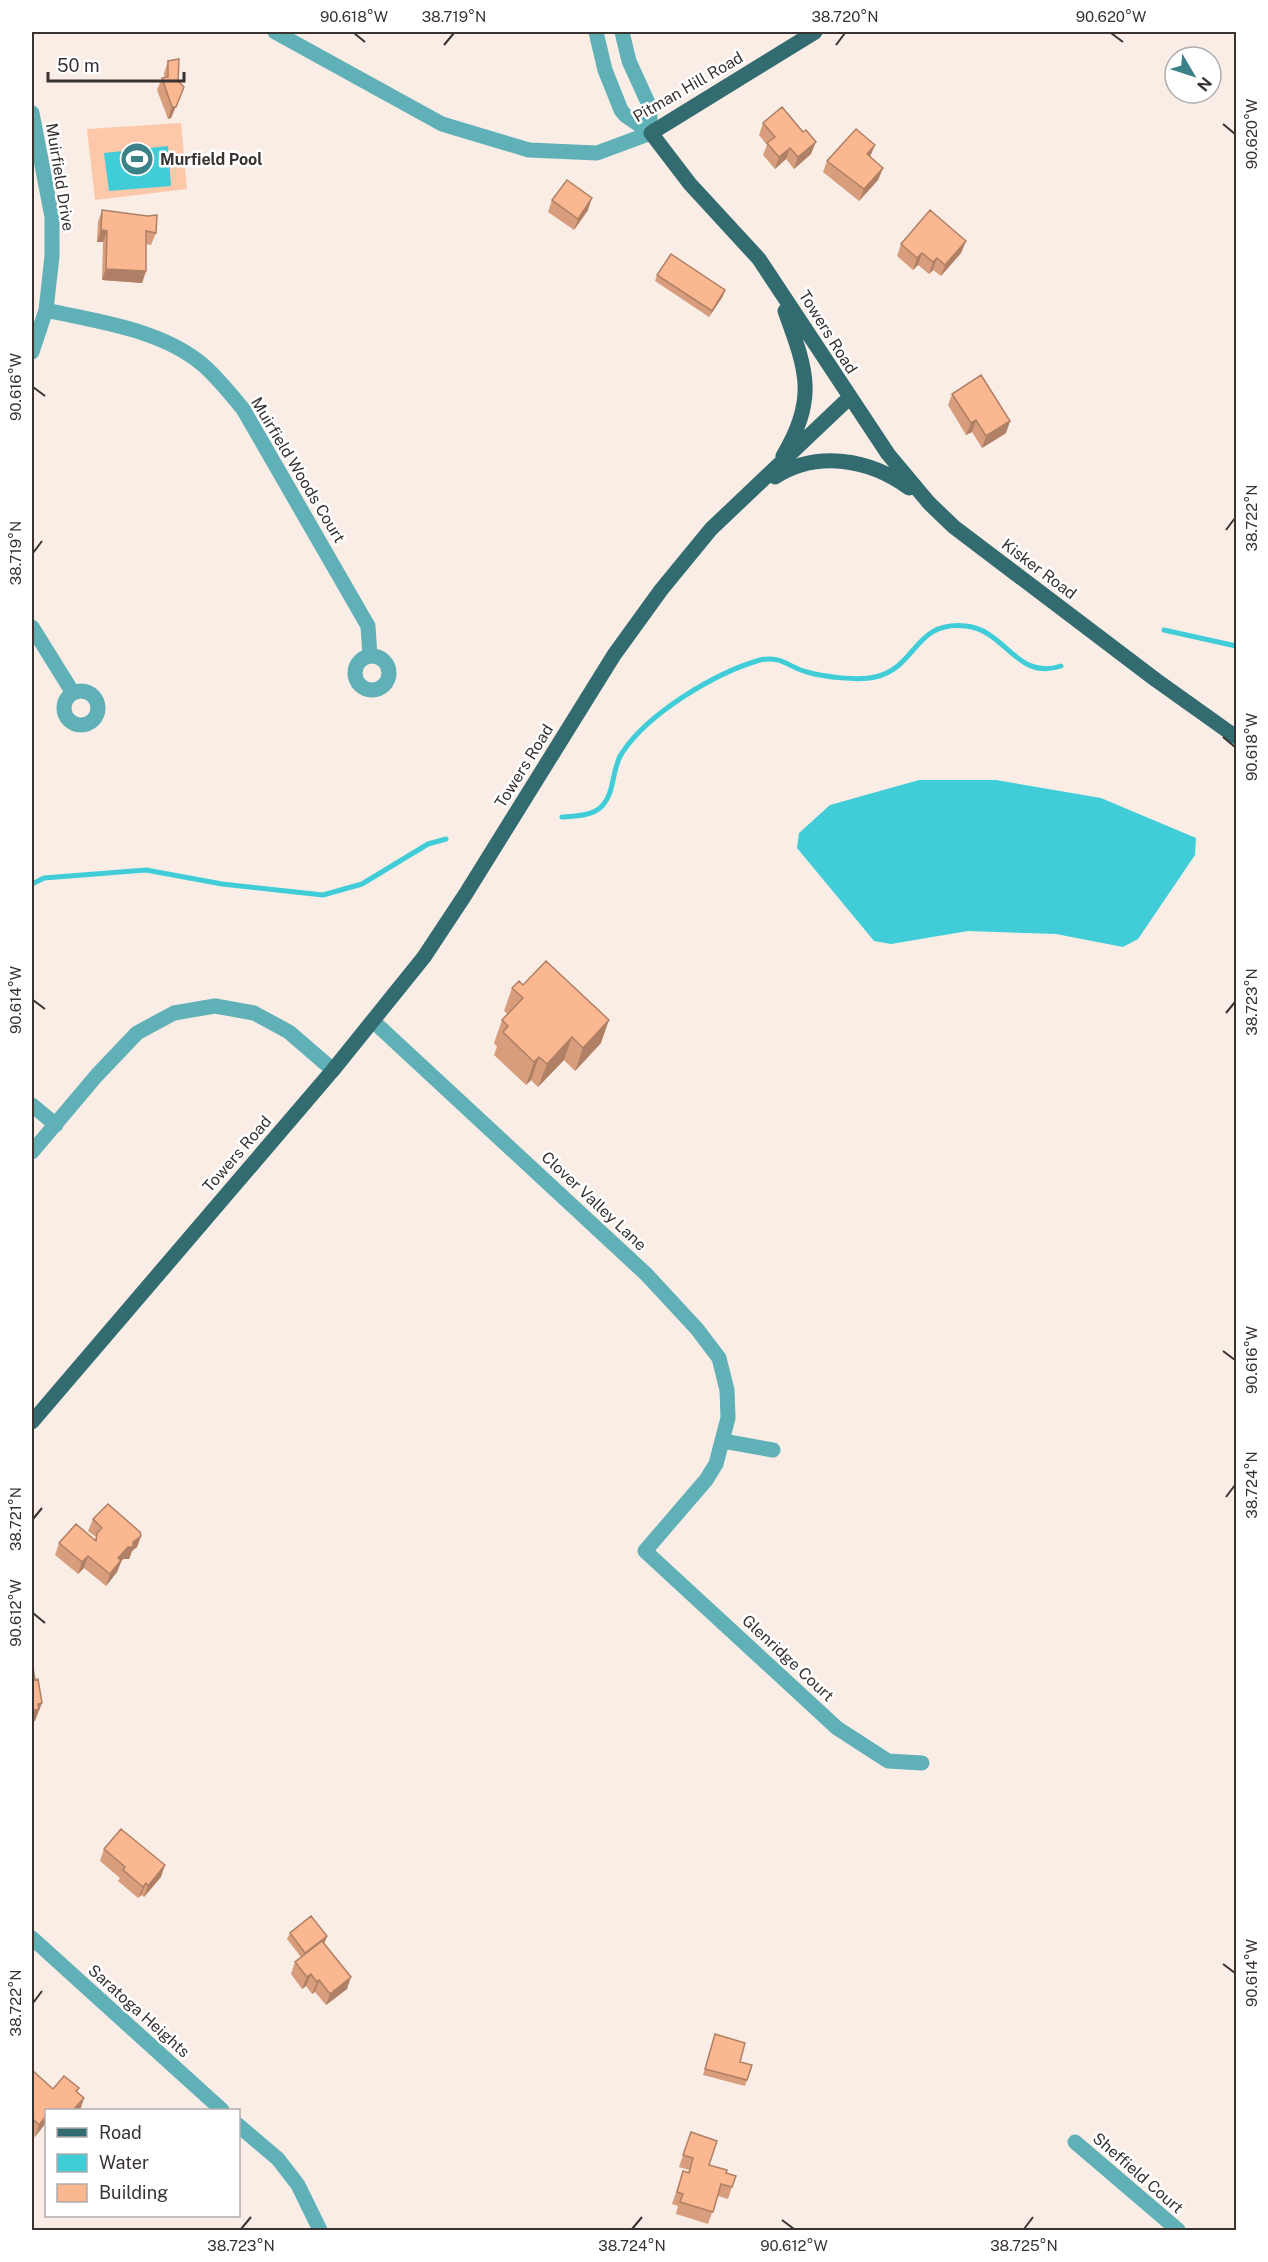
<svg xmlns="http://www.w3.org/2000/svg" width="1268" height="2262" font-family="'Public Sans',sans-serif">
<rect width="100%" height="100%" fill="#f9ede6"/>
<!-- pitch -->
<path fill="#fdc8a9" d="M181,123L187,189L95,200L87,129Z"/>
<!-- water -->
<path fill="#41cdd8" d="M168,146L171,186L109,191L104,153Z
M919,780H996L1101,798L1196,838L1195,855L1138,939L1123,947L1056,934L968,931L891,944L874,941L797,848L799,833L830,805Z"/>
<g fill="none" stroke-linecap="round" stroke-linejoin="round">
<!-- stream -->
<path stroke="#41cdd8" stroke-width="5" d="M1164,630L1236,646
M562,817C574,816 592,816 601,807C616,792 611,769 622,753C648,713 715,673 760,660C781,655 790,668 807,672C825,677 858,681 875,677C917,668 914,620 966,626C1006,630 1016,681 1061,666
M32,884L44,878L146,870L222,884L323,895L362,884L428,844L446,839"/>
<!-- minor -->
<path stroke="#60b0b7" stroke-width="15" d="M275,32L442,124L529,150L597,153L651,133
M596,32L605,70L621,110L625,115L651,133
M622,32L629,61L649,105L651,133
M32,113L52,217V256L46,310L32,352
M46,310C98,322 160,329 202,364C217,377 230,393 243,409L368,626L370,656
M32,627L73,693
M355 673a17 17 0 1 1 34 0a17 17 0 1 1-34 0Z
M64 708a17 17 0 1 1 34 0a17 17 0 1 1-34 0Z
M373,1021L646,1274L697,1329L719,1358L727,1390L728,1418L716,1464L706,1480L645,1551L837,1728L888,1761L922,1763
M32,1105L56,1125
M32,1152L97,1075L137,1033L174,1013L215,1006L254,1013L289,1032L333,1070
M723,1441L773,1450
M32,1938L222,2110
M238,2125L278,2159L298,2185L320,2230
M1075,2142L1178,2230"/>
<!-- major -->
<path stroke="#326b70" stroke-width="15" d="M815,32L651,133L690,184L759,259L888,454L929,503L954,527L1156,680L1236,737
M783,456C818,398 806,369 785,311
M775,477C817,450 870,459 909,488
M32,1422L333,1070L424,957L465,895L614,655L661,590L711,529L849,398"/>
</g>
<!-- wall -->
<path fill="#d79d7c" d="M168,61L178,81L184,87L171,118L168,119L157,90L162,78H164V73Z
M763,123L811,154L794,169L786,159L775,169L763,155L767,145L759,135Z
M870,157L883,168L878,180L859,201L823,172L827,161Z
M552,200L588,210L574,230L548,212Z
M102,210L156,233L151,245L146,244V271L142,283L102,280L103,242H97L98,222Z
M966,241L961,253L941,276L933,270L929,274L918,265L913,270L897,256L901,244Z
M657,275L723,296L709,317L655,281Z
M952,394L1010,421L1006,433L982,448L972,432L966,435L948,405Z
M523,985L601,1043L575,1071L564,1060L538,1087L531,1080L526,1085L494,1055L497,1047L494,1043L502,1020L508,1014L504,1011L512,988Z
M93,1519L141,1536L137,1547L132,1551L129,1559H123L121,1562L117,1572L106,1586L84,1568L78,1574L55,1555L59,1543L95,1540L96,1537L88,1531Z
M104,1849L161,1877L144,1897L141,1895L138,1898L118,1881L120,1878L100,1861Z
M290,1933L327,1936L323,1943L347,1989L326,2005L315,1992L312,1994L306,1986L302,1989L291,1974L295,1962L301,1957L287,1939Z
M715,2034L740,2062L747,2080L745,2086L703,2075Z
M32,2070L53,2089L79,2088L77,2092L84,2098L80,2110H46L35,2137L32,2134Z
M691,2132L709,2165L726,2173L732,2187L728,2199L718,2196L708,2224L676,2214L678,2206L672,2204L683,2171L688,2173L689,2170L679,2167Z"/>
<!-- shaded-wall -->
<path fill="#af8065" d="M184,87L171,118L168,119L172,107Z
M816,142L811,154L794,169L798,157Z
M875,145L870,157L867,154Z
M790,148L786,159L775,169L779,157Z
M883,168L878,180L859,201L864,189Z
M592,198L588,210L574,230L578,219Z
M101,230L107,231L103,242H97Z
M966,241L961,253L941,276L945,265Z
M922,253L918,265L913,270L917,258Z
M937,258L933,270L929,274L933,262Z
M106,269L146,271L142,283L102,280Z
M725,290L723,296L709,317L712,311Z
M976,420L972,432L966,435L971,423Z
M1010,421L1006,433L982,448L986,436Z
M609,1020L601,1043L575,1071L583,1048Z
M572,1037L564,1060L538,1087L547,1064Z
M539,1057L531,1080L526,1085L534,1062Z
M141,1536L137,1547L132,1551L129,1559H123L121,1562L117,1572L106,1586L110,1574L118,1558L128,1547Z
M88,1556L84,1568L78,1574L82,1562Z
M42,1703L35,1721L32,1722V1711L38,1704Z
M165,1865L161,1877L144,1897L148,1886Z
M146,1883L141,1895L138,1898L143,1887Z
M327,1936L325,1942L303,1959L305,1953Z
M311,1974L306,1986L302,1989L307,1977Z
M351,1977L347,1989L326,2005L330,1994Z
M319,1980L315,1992L312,1994L317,1982Z
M84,2098L80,2110H73Z
M46,2116V2123L35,2137L39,2125Z"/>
<!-- building -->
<path fill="#fab790" stroke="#af8065" stroke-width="1.5" d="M179,59L178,81L184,87L176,107H172L162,78L168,77V61Z
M782,107L803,132L806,130L816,142L798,157L790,148L779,157L767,143L775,137L763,123Z
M856,129L875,145L867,154L883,168L864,189L827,161Z
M567,180L592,198L578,219L552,200Z
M102,210L147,216L157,215L156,233L146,231V271L106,269L107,231L101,230Z
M930,210L966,241L945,265L937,258L933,262L922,253L917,258L901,244Z
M671,254L725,290L712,311L657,275Z
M981,375L1010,421L986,436L976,420L971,423L952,394Z
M546,961L609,1020L583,1048L572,1037L547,1064L539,1057L534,1062L503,1032L508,1026L502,1020L523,998L512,988L519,981L523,985Z
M108,1504L140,1532L141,1536L133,1542V1547H128L118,1558L121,1560L110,1574L88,1556L82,1562L59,1543L76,1524L96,1541L97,1533L102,1528L93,1519Z
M32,1662L35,1680L38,1679L42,1703L38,1704L39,1709L32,1711Z
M121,1829L165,1865L148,1886L146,1883L143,1887L123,1870L125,1867L104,1849Z
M311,1916L327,1936L305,1953L290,1933Z
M322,1941L351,1977L330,1994L319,1980L317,1982L311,1974L307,1977L295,1962Z
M715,2034L745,2043L740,2062L752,2065L747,2080L705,2069Z
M32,2070L53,2089L64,2076L79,2088L76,2091L84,2098L73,2110H46V2116L39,2125L32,2118Z
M691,2132L717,2141L709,2165L727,2170L726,2173L736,2176L732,2187L721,2184L713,2212L680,2202L683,2194L677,2192L683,2171L689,2173L693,2158L683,2155Z"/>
<!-- ticks -->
<path fill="none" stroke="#383331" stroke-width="2" d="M354,33L365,42M1111,33L1123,42M444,45L454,33M836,45L845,33M1223,124L1235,134M33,387L45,396M1226,530L1235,518M33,553L42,541M1223,737L1235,747M33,1000L45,1009M1226,1013L1235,1002M1223,1351L1235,1360M1226,1497L1235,1485M33,1519L42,1508M33,1613L45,1623M1223,1964L1235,1973M33,2003L42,1991M782,2220L794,2229M241,2229L251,2217M632,2229L642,2217M1024,2229L1033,2217"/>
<!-- icons -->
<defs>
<symbol id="stadium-disc" viewBox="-11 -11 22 22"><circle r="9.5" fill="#3a8288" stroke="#fff"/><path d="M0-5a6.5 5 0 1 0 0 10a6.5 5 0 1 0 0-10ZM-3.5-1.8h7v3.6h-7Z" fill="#fff"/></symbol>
</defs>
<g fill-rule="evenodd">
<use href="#stadium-disc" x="118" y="140" width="38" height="38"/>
</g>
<g text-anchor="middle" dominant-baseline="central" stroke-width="5" stroke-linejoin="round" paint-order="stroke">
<!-- street labels -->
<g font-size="16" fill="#383331" stroke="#fff">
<text transform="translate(688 87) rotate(-30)">Pitman Hill Road</text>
<text transform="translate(60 177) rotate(81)">Muirfield Drive</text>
<text transform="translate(828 332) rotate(58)">Towers Road</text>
<text transform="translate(298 470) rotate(59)">Muirfield Woods Court</text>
<text transform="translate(1039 569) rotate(37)">Kisker Road</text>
<text transform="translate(524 766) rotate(-58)">Towers Road</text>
<text transform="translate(237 1154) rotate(-49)">Towers Road</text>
<text transform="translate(594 1201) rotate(43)">Clover Valley Lane</text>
<text transform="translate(788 1658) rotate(43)">Glenridge Court</text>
<text transform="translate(139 2011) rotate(42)">Saratoga Heights</text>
<text transform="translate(1138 2173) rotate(41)">Sheffield Court</text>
</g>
<!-- poi labels -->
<g font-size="16" font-weight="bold" fill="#383331" stroke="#fff" text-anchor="start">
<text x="160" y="159">Murfield Pool</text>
</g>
</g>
<!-- border -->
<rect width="1268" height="2262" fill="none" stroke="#ffffff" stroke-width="66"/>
<!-- legend -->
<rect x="45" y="2109" width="195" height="108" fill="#ffffff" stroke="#afadad" stroke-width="1.5"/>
<rect x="57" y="2128" width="30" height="9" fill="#326b70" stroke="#afadad" stroke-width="1.5"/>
<text x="99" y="2139" font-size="18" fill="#383331">Road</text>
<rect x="57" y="2154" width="30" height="18" fill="#41cdd8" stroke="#afadad" stroke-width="1.5"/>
<text x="99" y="2169" font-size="18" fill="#383331">Water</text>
<rect x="57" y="2184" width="30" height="18" fill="#fab790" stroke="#afadad" stroke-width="1.5"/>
<text x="99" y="2199" font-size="18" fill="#383331">Building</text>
<!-- north arrow -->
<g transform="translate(1193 75) rotate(129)"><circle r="28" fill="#ffffff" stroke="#afadad" stroke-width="1.5"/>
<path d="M0-4.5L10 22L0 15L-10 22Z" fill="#3a8288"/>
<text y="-9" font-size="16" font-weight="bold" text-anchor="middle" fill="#383331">N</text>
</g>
<!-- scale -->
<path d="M48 72v9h136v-9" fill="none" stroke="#383331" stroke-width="3"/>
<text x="57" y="72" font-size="18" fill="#383331" stroke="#ffffff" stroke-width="4.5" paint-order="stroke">50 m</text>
<rect x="33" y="33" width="1202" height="2196" fill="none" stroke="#383331" stroke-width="2"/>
<g font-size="15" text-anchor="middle" fill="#383331">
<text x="354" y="22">90.618°W</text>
<text x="454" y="22">38.719°N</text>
<text x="845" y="22">38.720°N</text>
<text x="1111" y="22">90.620°W</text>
<text transform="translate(1252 134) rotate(-90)" y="5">90.620°W</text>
<text transform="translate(16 387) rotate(-90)" y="5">90.616°W</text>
<text transform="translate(1252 518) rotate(-90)" y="5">38.722°N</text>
<text transform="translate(16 553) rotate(-90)" y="5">38.719°N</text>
<text transform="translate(1252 747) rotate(-90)" y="5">90.618°W</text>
<text transform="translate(16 1000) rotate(-90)" y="5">90.614°W</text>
<text transform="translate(1252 1002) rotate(-90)" y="5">38.723°N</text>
<text transform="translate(1252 1360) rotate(-90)" y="5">90.616°W</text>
<text transform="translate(1252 1485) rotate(-90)" y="5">38.724°N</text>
<text transform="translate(16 1519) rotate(-90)" y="5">38.721°N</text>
<text transform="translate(16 1613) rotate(-90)" y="5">90.612°W</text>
<text transform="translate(1252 1973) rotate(-90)" y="5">90.614°W</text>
<text transform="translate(16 2003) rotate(-90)" y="5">38.722°N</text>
<text x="241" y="2251">38.723°N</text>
<text x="632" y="2251">38.724°N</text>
<text x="794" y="2251">90.612°W</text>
<text x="1024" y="2251">38.725°N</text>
</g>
</svg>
